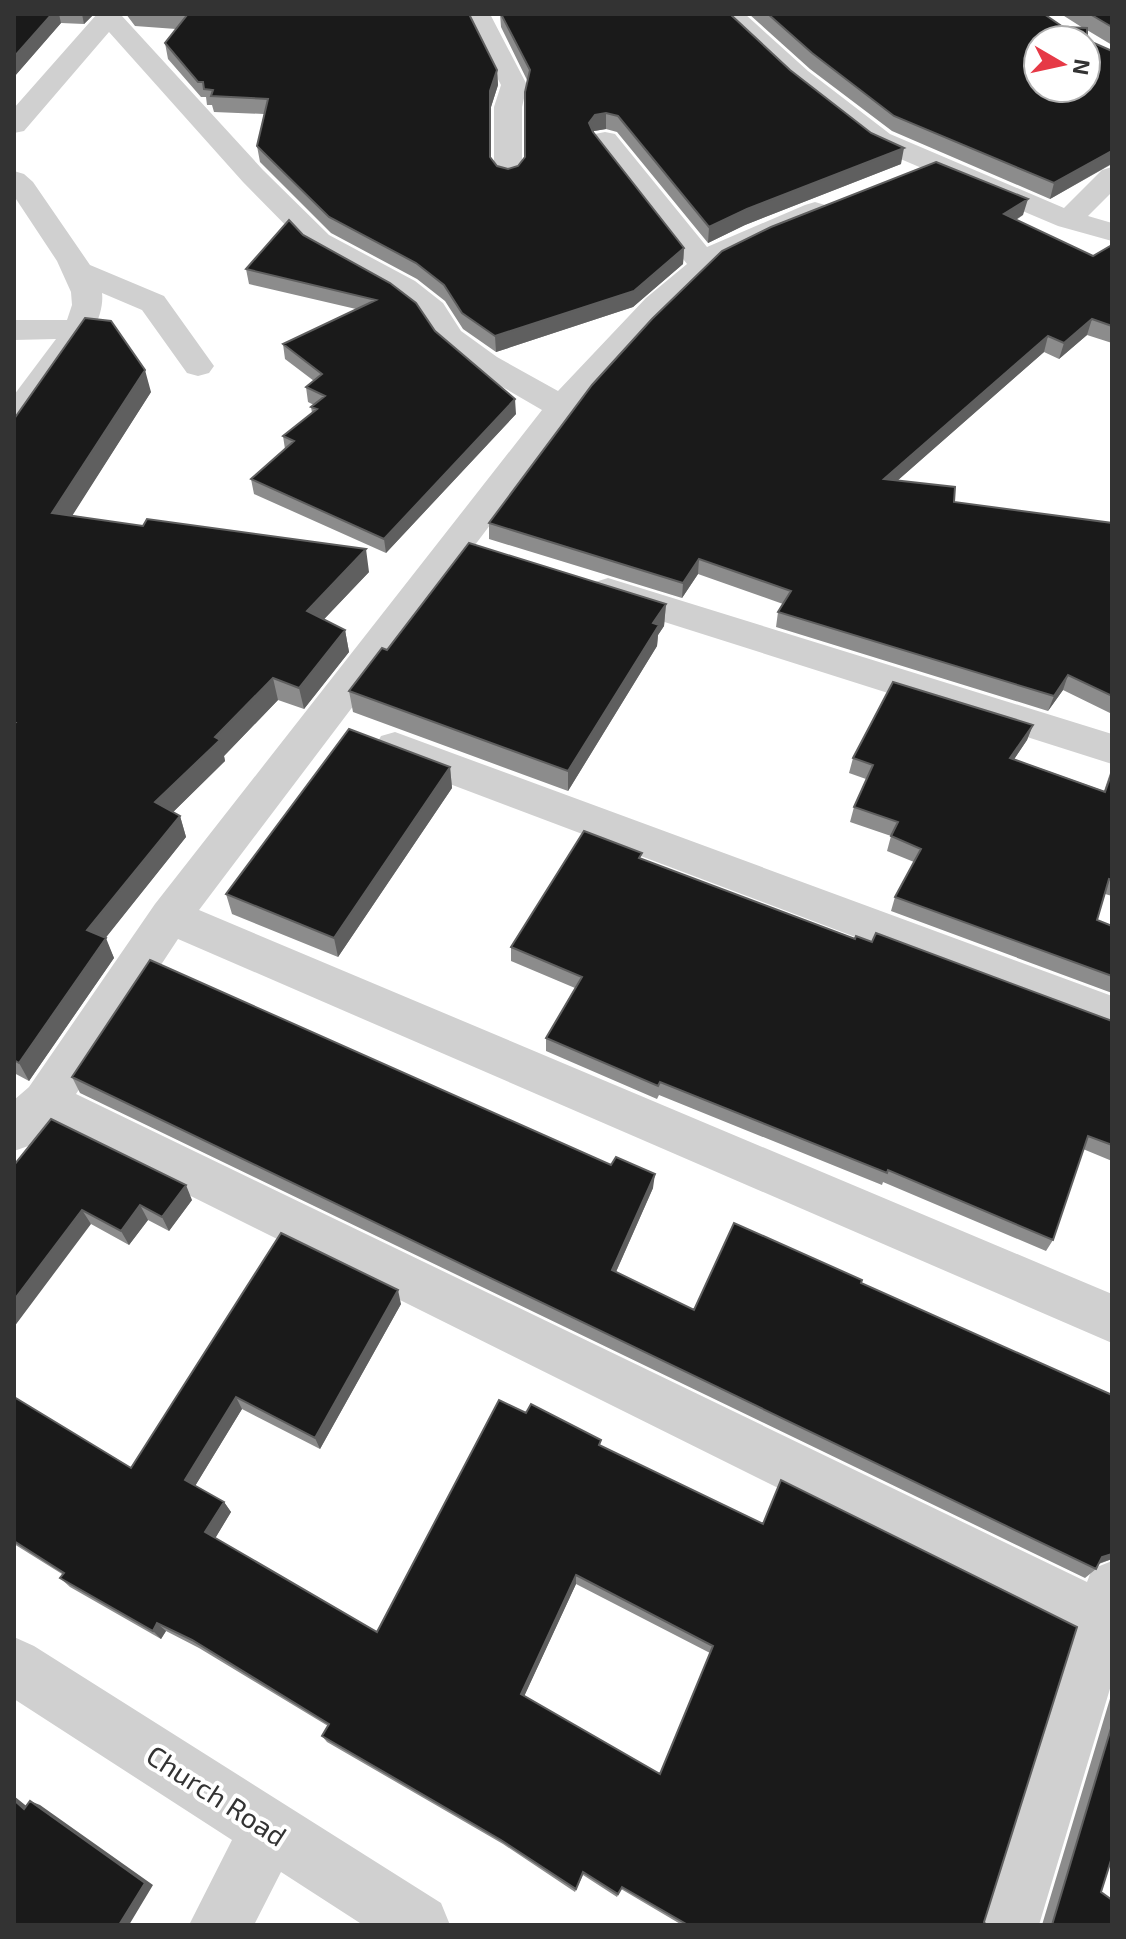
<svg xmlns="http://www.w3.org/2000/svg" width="1126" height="1939" font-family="'Exo 2',sans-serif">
<rect width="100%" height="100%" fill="#fff"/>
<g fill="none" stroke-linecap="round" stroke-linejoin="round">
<!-- street -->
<path fill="#d0d0d0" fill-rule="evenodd" d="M97,14H124L122,16L263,170L329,235L415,281L443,303L461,331L497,357L558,391L646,298L687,264L595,146L591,140L595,134L605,132L615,134L707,247L805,205L815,202L825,205L830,211L825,217L718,265L714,272L668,312L574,414L199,910L1112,1294V1343L178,939L76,1094L1087,1582L1092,1569L1112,1561V1682L1039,1925H977L1070,1633L50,1126L31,1145L14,1151V1100L29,1087L155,904L542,410L475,371L438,344L420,316L393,295L307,247L243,182L109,32L24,131L14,133V108Z
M468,14H490L527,85L522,107V173L518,179L508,182L498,179L494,173V107L501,85L466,17Z
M717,14H745L808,71L890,134L1064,208L1102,170L1112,167V192L1088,216L1112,223V241L1058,226L870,146L790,83Z
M14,171L24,174L33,182L90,265L164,296L214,366L209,373L198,376L187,373L142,310L102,293C107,332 49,394 26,425L14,428V395L56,339L14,340V320H67L72,305L71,292L57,261L14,196Z
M608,578L1112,734V764L595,600L590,591L595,582Z
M395,732L1112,996V1034L381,758L375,747L381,736Z
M14,1637L34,1646L441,1903L450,1925H363L281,1872L254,1925H189L232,1840L14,1699Z"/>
</g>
<!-- wall -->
<path fill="#8c8c8c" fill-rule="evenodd" d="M14,14H94L84,24L61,23L14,77Z
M126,14H469L497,70L498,85L491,107V158L497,166L508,169L518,166L525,157L527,80L501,27L500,14H730L790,70L901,164L745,225L708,243L617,132L606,129L594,131L593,133L684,248L683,264L633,307L496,352L463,329L445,301L417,279L331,233L260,162L257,146L264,114L214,112L212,105H207L206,97H201L168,59L165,43L176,29L135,26Z
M749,14H1044L1063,27L1083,28L1061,14H1112V45L1087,30V40L1112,51V164L1050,199L892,131L810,69Z
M1023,215L1016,220L1093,256L1112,245V343L1087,335L1059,359L1044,352L897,481L954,502L1112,523V714L1063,690L1048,711L776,627L778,612L783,604L698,574L682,598L489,539V523Z
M303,235L435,331L516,414L386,553L254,494L251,479L285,449L283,436L312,413L311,407L314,405L308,402L306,387L314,381L285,359L283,344L356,309L249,284L246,269Z
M151,392L72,515L369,572L324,619L345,630L349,652L304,709L278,700L224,756L225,761L173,812L180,816L186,837L105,938L114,958L29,1081L14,1073V419Z
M666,604L664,626L658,635L657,646L568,791L353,712L349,691L387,650Z
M1033,725L1027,740L1014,759L1104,791L1112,767V896L1105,894L1097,920L1112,926V993L891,911L895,897L914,862L887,851L891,836L850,822L854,807L866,779L849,773L853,758Z
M450,767L452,788L338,957L232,914L226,894Z
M642,859L855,939L872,942L1112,1021V1161L1083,1149L1053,1240L1046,1251L883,1182L882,1185L659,1095L657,1099L546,1051V1038L575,988L511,961V947Z
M72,1077L653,1188L616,1272L694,1310L861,1283L1112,1559L1099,1564L1096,1569L1085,1578L80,1093Z
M14,1165L192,1200L169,1231L148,1220L129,1245L91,1224Z
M281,1233L401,1304L320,1449L242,1409L195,1486L224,1502L231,1512L215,1538L377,1632L526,1413L601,1446L986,1925H682L621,1889L617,1897L583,1875L575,1892L503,1844L327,1742L322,1736L328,1726L199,1648L166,1631L161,1639L70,1587L60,1578L62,1574L14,1544V1397L131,1468ZM576,1584L710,1653L660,1774L524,1696Z
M1112,1692V1857L1101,1892L1112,1925H1042Z"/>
<!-- shaded-wall -->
<path fill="#5f5f5f" d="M52,14H59L61,23L14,77V57Z
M82,14H94L84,24Z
M497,70L498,85L491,107V173L490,91Z
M606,113V129L594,131L588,138L589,123L595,115Z
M904,148L901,164L745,225L708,243L709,227L747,209Z
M1112,151L1111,164L1050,199L1054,183Z
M1028,199L1023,215L1000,230L1004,214Z
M684,248L683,264L633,307L496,352L495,336Z
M1092,319L1087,335L1059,359L1064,343Z
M1048,336L1044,352L881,495L884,479Z
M145,370L151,392L60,535L52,513Z
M515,399L516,414L386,553L384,539Z
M366,549L369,572L311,633L307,611Z
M699,559L698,574L682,598L683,583Z
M666,604L664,626L658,635L657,646L568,791V771L653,623Z
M345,630L349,652L304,709L299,688Z
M1068,675L1063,690L1048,711L1054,696Z
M273,678L278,700L224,756L225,761L162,823L155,802L215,737Z
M1033,725L1027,740L1005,773L1010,758Z
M450,767L452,788L338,957L334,938Z
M180,816L186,837L96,950L87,930Z
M106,938L114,958L29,1081L19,1063Z
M655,1174L653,1188L611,1283L612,1270Z
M186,1185L192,1200L169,1231L162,1217Z
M140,1205L148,1220L129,1245L121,1231Z
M82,1210L91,1224L14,1327V1300Z
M398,1290L401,1304L320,1449L315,1438Z
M236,1397L242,1409L192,1491L185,1480Z
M224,1502L231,1512L213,1542L205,1532Z
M1112,1554V1559L1091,1566L1102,1557Z
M576,1575V1584L522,1701L521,1694Z
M157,1623L166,1631L161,1639L153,1631Z
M14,1796L35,1813L24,1809L14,1800Z
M30,1801L40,1805L153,1885L129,1925H119Z"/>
<!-- building -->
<path fill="#1a1a1a" stroke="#5f5f5f" stroke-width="2" fill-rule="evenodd" d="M14,14H52L14,57Z
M179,14H469L497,70L490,91V157L497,166L508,169L518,166L525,157V92L530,70L501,14H730L790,70L871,133L904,148L747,209L709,227L618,116L606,113L595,115L589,123L593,132L684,248L634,291L495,336L462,313L444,285L416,263L329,217L263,152L257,146L268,99L211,96L213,90L204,89L203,82H198L165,43L187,15Z
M768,14H1044L1063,27L1087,28V40L1112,51V151L1054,183L894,116L812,53ZM1038,40H1086V88H1038Z
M1090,14H1112V27Z
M936,162L1028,199L1004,214L1093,256L1112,245V326L1092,319L1064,343L1048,336L884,479L955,487L954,502L1112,523V696L1068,675L1054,696L778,612L791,591L699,559L683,583L489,523L592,385L652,319L722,251L771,227Z
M289,220L303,235L390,283L416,303L435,331L515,399L384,539L251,479L294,441L283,436L317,409L311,407L325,396L306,387L322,374L283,344L376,300L246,269Z
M85,318L111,321L145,370L52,513L143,526L147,519L366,549L307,611L345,630L299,688L273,678L215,737L220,740L155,802L180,816L87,930L106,938L19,1063L14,1060V724L15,723H14V419Z
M469,543L666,604L653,623L659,625L568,771L349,691L382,648L387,650Z
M893,682L1033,725L1010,758L1105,792L1112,772V880L1109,879L1097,920L1112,926V976L895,897L921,849L891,836L898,822L854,807L873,765L853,758Z
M349,729L450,767L334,938L226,894Z
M584,831L642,853L639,858L855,939L856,936L872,942L876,933L1112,1021V1145L1088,1136L1053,1240L888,1170L887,1173L660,1082L658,1086L546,1038L582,977L511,947Z
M150,960L611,1165L616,1157L655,1174L612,1270L694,1310L734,1223L862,1280L861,1283L1112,1395V1554L1102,1557L1096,1569L72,1077Z
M51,1119L186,1185L162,1217L140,1205L121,1231L82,1210L14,1300V1165Z
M281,1233L398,1290L315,1438L236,1397L185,1480L224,1502L205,1532L377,1632L499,1400L526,1413L531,1404L601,1440L599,1445L763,1524L781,1480L1077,1627L984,1922L986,1925H688L622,1887L618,1894L583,1872L576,1889L501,1840L322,1736L329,1724L192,1640L157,1623L153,1631L60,1578L64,1573L14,1541V1397L131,1468ZM576,1575L713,1646L660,1774L521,1694Z
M1112,1725V1857L1101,1892L1112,1900V1925H1052Z
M14,1800L24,1809L30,1801L145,1883L119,1925H14Z"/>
<g text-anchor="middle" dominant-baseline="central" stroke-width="8" stroke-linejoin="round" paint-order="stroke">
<!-- near-street labels -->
<g font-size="28" fill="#333" stroke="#fff">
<text transform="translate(217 1795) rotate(33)">Church Road</text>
</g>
</g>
<!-- border -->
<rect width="1126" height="1939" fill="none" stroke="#333333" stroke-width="32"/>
<!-- north arrow -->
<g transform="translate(1062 64) rotate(99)"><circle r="38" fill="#ffffff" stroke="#adadad" stroke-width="2"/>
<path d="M0-6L14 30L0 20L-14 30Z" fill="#e63946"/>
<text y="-12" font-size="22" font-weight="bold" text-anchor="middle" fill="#333333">N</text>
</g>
</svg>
